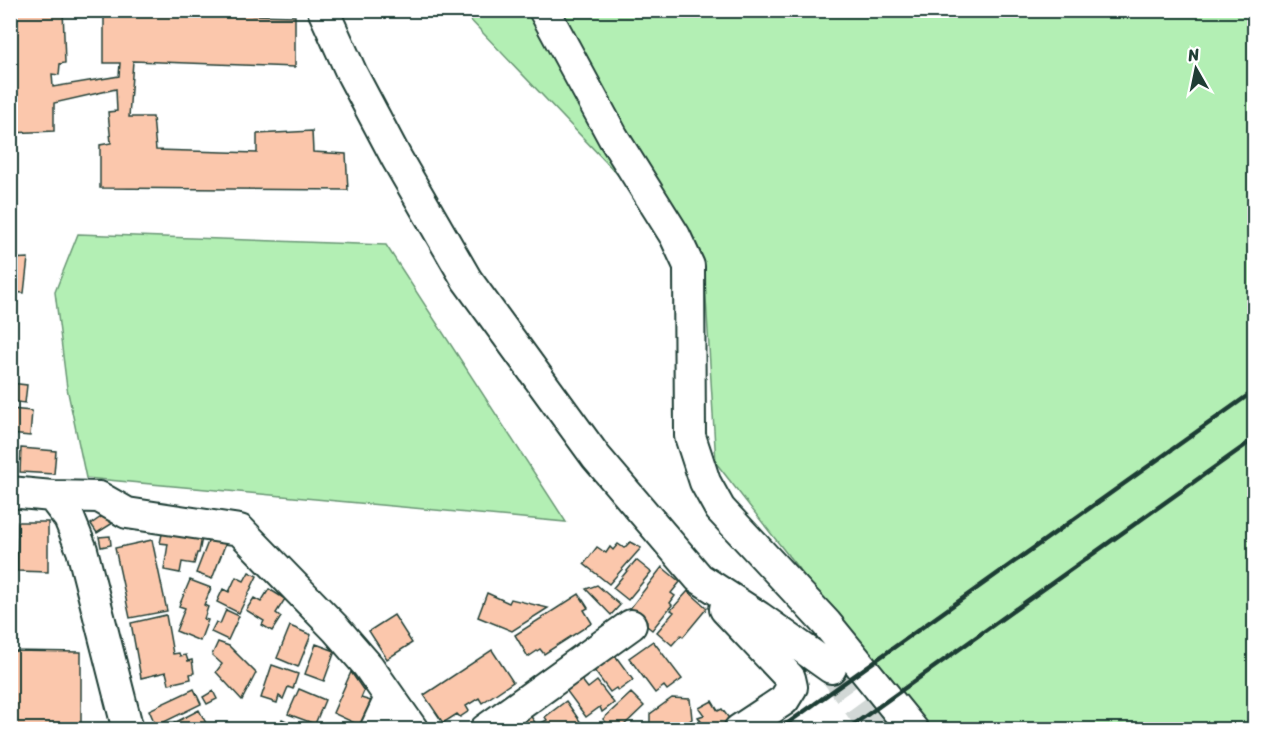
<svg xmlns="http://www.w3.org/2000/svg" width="1265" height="740" font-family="Sriracha,sans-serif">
<rect width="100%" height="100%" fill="#fff"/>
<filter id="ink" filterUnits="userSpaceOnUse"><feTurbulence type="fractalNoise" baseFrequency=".0167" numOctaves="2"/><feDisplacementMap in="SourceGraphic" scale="12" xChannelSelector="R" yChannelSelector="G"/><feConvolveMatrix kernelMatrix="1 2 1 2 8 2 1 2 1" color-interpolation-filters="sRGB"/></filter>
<g filter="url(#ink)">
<!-- green -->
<path fill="#b3efb4" stroke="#699674" stroke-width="1.5" d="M462,11H1254V729H917L909,710L716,463L704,265Z
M78,234L386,245L566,522L86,478L67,388L55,292Z"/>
<!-- building -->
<path fill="#fbc7ac" stroke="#1f3d34" stroke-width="1.5" d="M10,10H63L65,63L60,64L59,75L52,74L53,87L119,76L120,63H104V11L228,15L227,10H253V15L295,16V67L133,61L129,117H153L156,150L257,153V134L312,131L313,152L346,154L348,190L100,188V145L111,143L108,112L117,111L116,89L54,103V131L10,133Z
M28,258L24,293L10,292V259Z
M10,383L27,385L25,403L10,401Z
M10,409L32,411L30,436L10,434Z
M21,448L56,451L54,474L20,472Z
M107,513L113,523L97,533L91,524Z
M18,522H48V572L17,571Z
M164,525L203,532L199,553H197L194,564L182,562L180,573L164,570L168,544L160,543Z
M211,534L227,540L212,579L196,573Z
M110,536L111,545L101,547L99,537Z
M152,540L167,611L130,618L115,548Z
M630,542L641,548L609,584L584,564L597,547L606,553L610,547L613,550L618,544L624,548Z
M636,560L651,572L628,600L613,588Z
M662,567L680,582L671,593L675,596L670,603L672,605L652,630L628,611Z
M249,572L257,576L239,613L217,602L223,589L229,592L236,577L244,581Z
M190,580L211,588L204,605L208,607L204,619L208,620L200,641L176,631L185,608L179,606Z
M597,585L620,605L611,615L586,589Z
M269,589L285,599L276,613L281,617L272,631L262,625L264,621L246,610L254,598L261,602Z
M688,591L707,608L683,637L681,635L672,645L657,632L674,612L671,610Z
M487,593L509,603L511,599L548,608L512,631L478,617Z
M579,594L588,608L584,610L592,623L544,654L540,649L528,657L515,635Z
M226,610L239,616L228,640L211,632L216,622L220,624Z
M166,615L173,654L179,653L180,656L186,655L188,661L192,660L194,673L190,674L191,679L169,684L166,672L141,678L131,623Z
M394,615L412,643L387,659L369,631Z
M290,626L311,635L298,667L277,658Z
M653,641L682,679L667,690L664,686L655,693L629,658Z
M218,642L229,646L256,673L242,700L216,672L222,664L212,655Z
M316,644L335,651L324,681L305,674Z
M492,650L513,682L482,703L479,698L466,706L469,711L460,717L457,714L443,723L424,695Z
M10,651L81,652V730H10Z
M614,654L633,680L618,691L616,688L610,692L593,669Z
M272,665L298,674L293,689L288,687L283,699L279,696L277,703L261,698Z
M351,672L364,691L361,698L374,702L361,726L333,713Z
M581,679L588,688L597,681L614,703L602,712L600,707L586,717L566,690Z
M194,689L201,704L156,726L149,710Z
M299,689L325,700L315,724L288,714Z
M213,691L217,699L207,704L203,697Z
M631,693L644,706L619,730H613L603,719Z
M672,698L690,699L692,719L678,730H650V714Z
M566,701L584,727L580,730H545L541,723L547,720L545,717Z
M712,701L718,711L722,709L734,725L727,730H707L698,717L704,715L699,708Z
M199,710L207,725L199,730H178L174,723Z
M528,712L540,730H504Z
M282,719L305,730H278Z"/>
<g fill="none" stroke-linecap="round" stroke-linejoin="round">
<!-- minor-tunnel -->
<path stroke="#d2d8d6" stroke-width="30" stroke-dasharray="30 15" stroke-linecap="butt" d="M831,668L876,730"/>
<defs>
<path id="minor" d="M323,10L352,74L397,159L467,280L596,457L699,578L759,617L831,668
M544,10L613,137L675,236L689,266L690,436L705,482L720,509L826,623L913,730
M10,492L52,496L69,518L82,550L128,730
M52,496L99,497L127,513L240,530L336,629L368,666L413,730
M725,609L790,678L792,687L784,700L739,730
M375,730L390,698
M485,730L631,625"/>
</defs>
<!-- minor casing -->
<use href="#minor" stroke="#1f3d34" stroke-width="34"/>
<!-- minor -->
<use href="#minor" stroke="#fff" stroke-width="30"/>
<!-- rail -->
<path stroke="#1f3d34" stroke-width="4.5" d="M778,730L1254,391
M846,730L1254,439"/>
</g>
</g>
<!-- margin -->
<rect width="1265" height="740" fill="none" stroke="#fff" stroke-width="36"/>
<rect x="18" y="18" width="1229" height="704" fill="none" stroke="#1f3d34" stroke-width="2" filter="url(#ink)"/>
<!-- north arrow -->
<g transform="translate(1196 69) rotate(351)" stroke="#ffffff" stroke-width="4.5" paint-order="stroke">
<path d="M0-4.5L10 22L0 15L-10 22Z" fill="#1f3d34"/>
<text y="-9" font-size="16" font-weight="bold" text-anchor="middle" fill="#1f3d34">N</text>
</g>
</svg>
